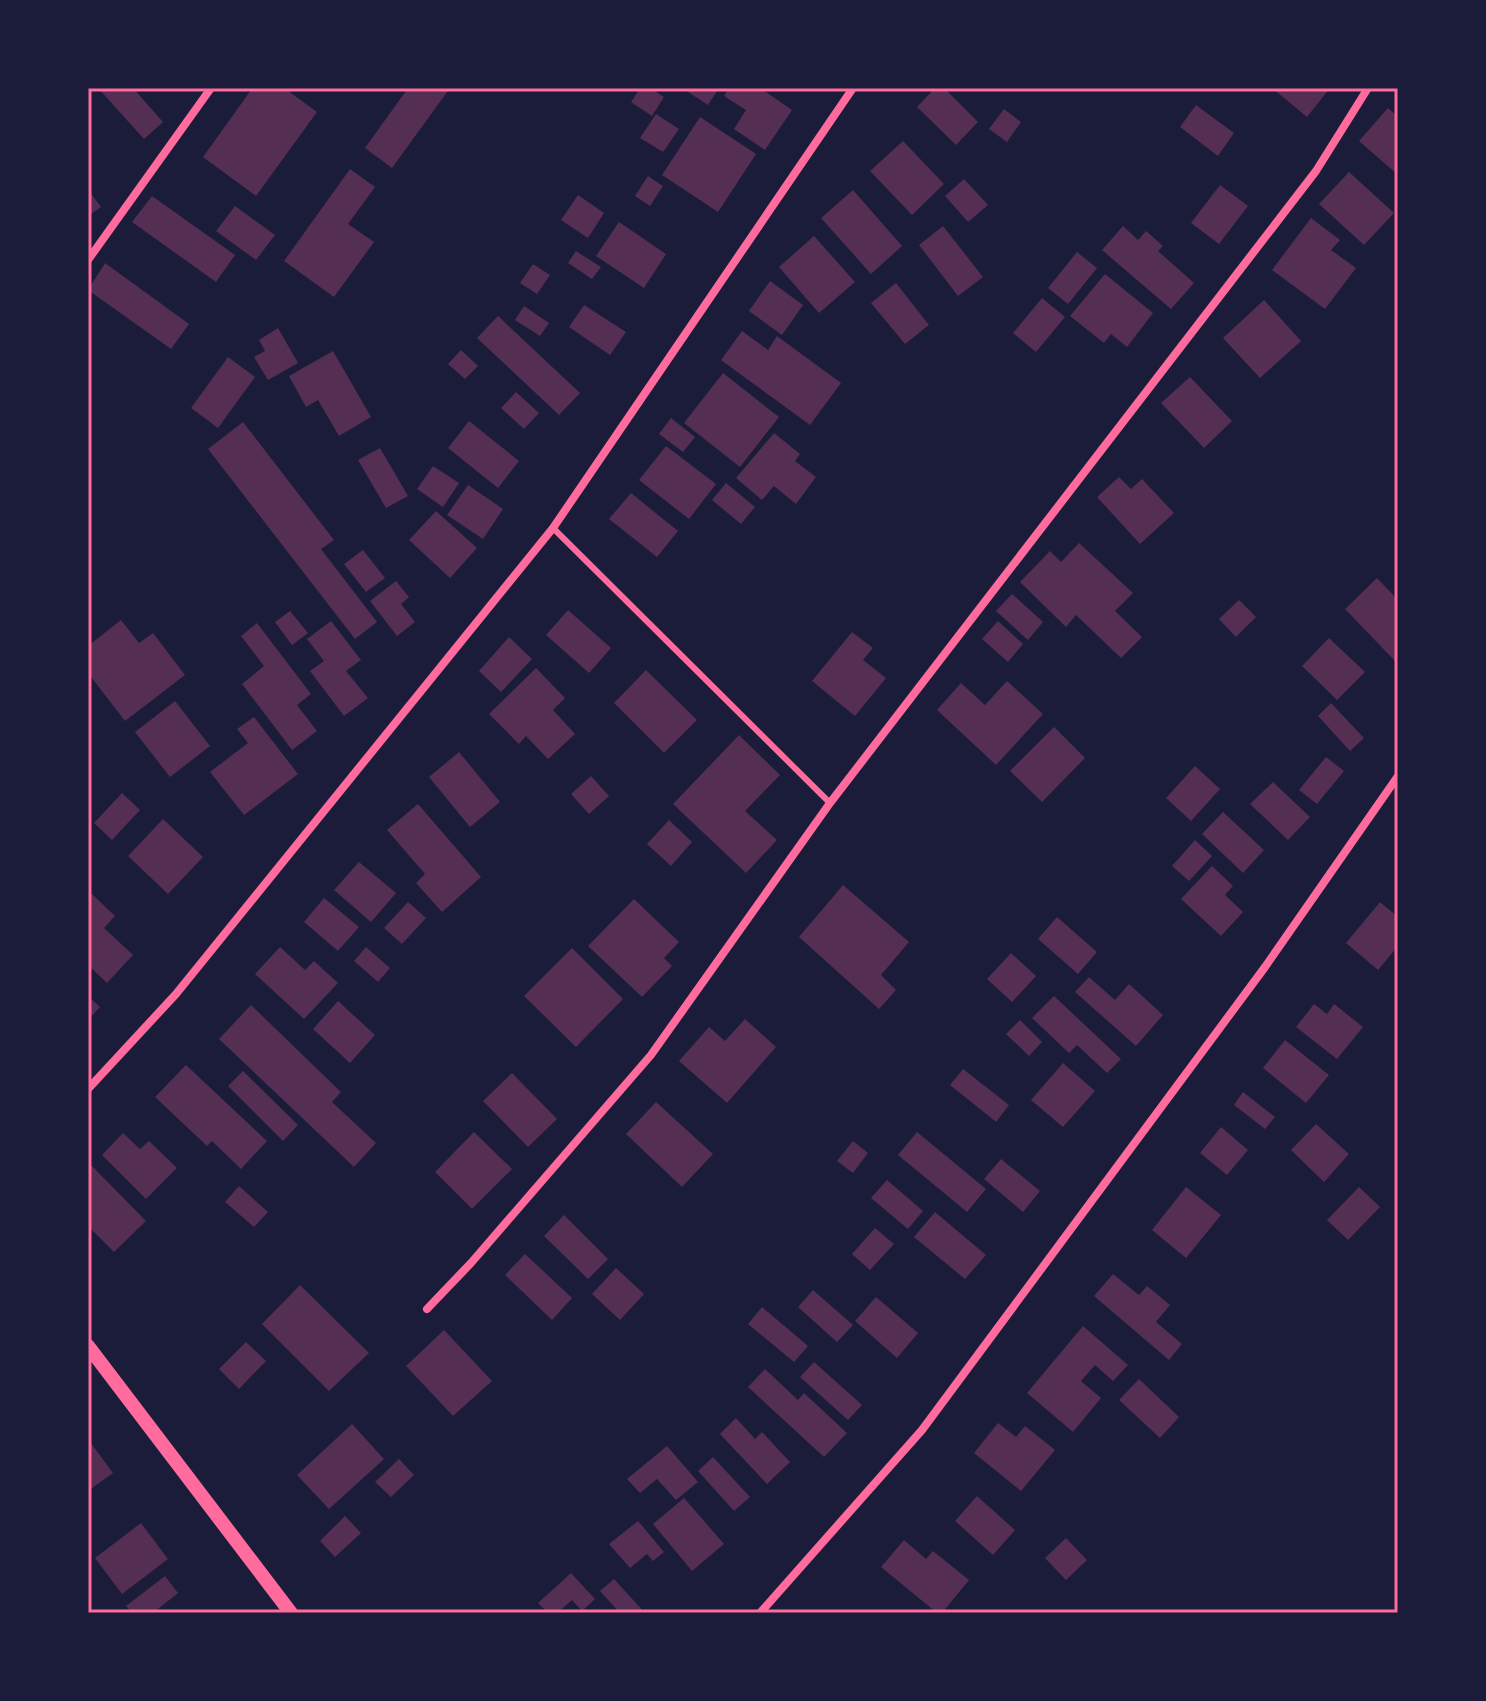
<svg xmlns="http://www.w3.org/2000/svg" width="1486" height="1701" font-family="'Alegreya Sans',sans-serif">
<rect width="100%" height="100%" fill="#1b1b3a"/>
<!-- building -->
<path fill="#542f53" d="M98,88H133L163,122L144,139Z
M249,88H284L317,112L256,196L203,157L251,90Z
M408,88H450L392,168L365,148Z
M640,88H650L664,97L652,116L631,102Z
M682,88H719L708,105Z
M729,88H760L792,110L765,150L734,129L746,110L724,96Z
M935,88H944L978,122L956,145L917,107Z
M1272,88H1330L1307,117Z
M1196,105L1234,133L1218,156L1180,127Z
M1388,108L1398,117V175L1359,141Z
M1004,109L1021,122L1007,142L989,129Z
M656,114L679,129L663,152L640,138Z
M700,117L756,154L718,212L662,175Z
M903,141L944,184L912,215L870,171Z
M350,169L375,187L348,224L374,242L334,297L284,261Z
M1349,172L1394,213L1364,245L1319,204Z
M648,176L663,186L650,206L635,196Z
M964,179L988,205L968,222L945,196Z
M1220,185L1248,206L1219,244L1191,223Z
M88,189L101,207L88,216Z
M853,190L902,246L871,274L821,218Z
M578,195L604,213L588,238L561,220Z
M152,196L235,255L216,282L132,222Z
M235,206L275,235L256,260L216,231Z
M1311,218L1340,240L1331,250L1356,268L1325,309L1272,270Z
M619,222L666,254L644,288L596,256Z
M943,226L983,277L958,296L919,245Z
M1123,226L1138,240L1146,231L1163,246L1158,251L1194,283L1171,309L1102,250Z
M814,236L855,282L819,313L779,267Z
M576,251L601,267L592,279L568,263Z
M1077,252L1097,268L1068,304L1048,288Z
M105,263L189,324L171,349L88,290Z
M533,264L550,275L537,294L520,283Z
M1105,274L1153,313L1127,347L1111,334L1104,343L1070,316Z
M770,281L803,305L782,335L749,311Z
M896,283L929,325L905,344L871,303Z
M1042,298L1065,317L1036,352L1013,333Z
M1264,300L1301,341L1260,378L1223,338Z
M584,305L626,332L610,355L569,327Z
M524,306L549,323L540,336L515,320Z
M498,316L580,393L559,415L477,338Z
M278,328L298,363L268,380L254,357L265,351L259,340Z
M742,331L768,350L777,336L841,383L810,425L721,360Z
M461,350L478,366L465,379L448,364Z
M333,351L371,417L339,436L318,400L306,407L289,376Z
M228,357L255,377L218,428L191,408Z
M723,373L779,417L740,467L684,423Z
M1190,377L1232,421L1204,448L1161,403Z
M516,392L539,413L524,429L501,408Z
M671,418L695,437L683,452L659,434Z
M469,421L519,461L498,488L448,448Z
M243,422L334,540L321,549L377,622L355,639L208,449Z
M774,433L800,454L795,461L816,477L796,504L774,486L762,500L736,478Z
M666,446L716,484L689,519L639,480Z
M380,448L408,496L386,508L358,460Z
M433,466L459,483L443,507L417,489Z
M1119,477L1131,489L1142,479L1174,513L1140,544L1097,497Z
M726,483L755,507L741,524L712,500Z
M468,485L503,509L483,539L447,515Z
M631,493L678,531L657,557L609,519Z
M436,511L477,548L450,578L409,540Z
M1079,543L1133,593L1115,611L1142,637L1121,658L1076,615L1066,627L1020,582L1050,551L1061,562Z
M363,550L385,578L366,592L344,564Z
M1377,578L1398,600V658L1395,661L1345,609Z
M396,581L409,597L401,604L415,622L397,636L370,601Z
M1012,594L1043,622L1028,640L996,611Z
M1239,600L1256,617L1236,637L1219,619Z
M568,610L611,648L589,673L546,635Z
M290,611L308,633L292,645L275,622Z
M121,620L139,643L153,633L185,675L125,721L88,673V646Z
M331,621L361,660L346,671L368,698L344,716L310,671L324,661L307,639Z
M998,621L1023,644L1008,662L982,639Z
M257,623L311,694L297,705L317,731L292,750L242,684L264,666L241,636Z
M852,632L873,648L863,660L886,678L855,716L812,681Z
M509,637L532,659L501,692L479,671Z
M1329,638L1365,672L1337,700L1302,666Z
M536,668L565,698L553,710L575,734L548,759L526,736L519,744L489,714Z
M646,670L697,720L664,753L614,703Z
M1007,681L1043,714L996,765L937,710L961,683L985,705Z
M175,701L210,746L170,777L135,732Z
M1331,703L1364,738L1350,751L1318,716Z
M254,717L298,774L244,815L210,772L248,743L237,729Z
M1054,727L1085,758L1042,802L1010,771Z
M739,735L780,775L745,811L777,840L746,873L673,804Z
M459,752L500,802L470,827L429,777Z
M1326,757L1344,771L1317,804L1299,790Z
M1195,766L1220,789L1191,821L1166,798Z
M591,776L609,796L589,814L571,794Z
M1273,782L1310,817L1288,840L1250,804Z
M122,793L140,810L112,840L94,823Z
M418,804L481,877L442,912L416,883L425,874L387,830Z
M1223,812L1264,850L1243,873L1202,834Z
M163,819L203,857L168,894L128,856Z
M669,820L692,842L671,866L647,844Z
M1195,840L1212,856L1189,881L1172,866Z
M359,862L396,893L371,922L334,890Z
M1212,866L1233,886L1225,895L1243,912L1221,936L1181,899Z
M843,885L909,942L881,975L896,990L879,1009L799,937Z
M92,894L115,916L104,928L133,955L107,983L88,965V898Z
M324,898L359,927L338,951L304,922Z
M634,899L679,942L664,958L672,966L642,997L588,946Z
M408,902L426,918L402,944L384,928Z
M1380,902L1398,917V946L1378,970L1346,943Z
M1057,917L1097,952L1078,974L1038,939Z
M280,947L305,970L314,961L338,983L304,1019L255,974Z
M366,947L390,968L378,982L354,961Z
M572,948L623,999L576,1047L524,996Z
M1011,953L1036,976L1012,1002L987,979Z
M1089,977L1115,1000L1129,984L1163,1015L1136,1046L1075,992Z
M88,996L100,1007L88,1020Z
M1054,996L1121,1059L1107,1073L1077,1045L1069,1053L1032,1018Z
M338,1001L375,1035L350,1063L313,1029Z
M1314,1004L1327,1014L1334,1004L1363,1027L1337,1059L1296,1027Z
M251,1005L341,1092L332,1102L376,1143L354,1167L219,1039Z
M745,1019L776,1047L727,1103L679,1061L709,1027L725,1041Z
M1020,1020L1042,1042L1029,1056L1006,1034Z
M1285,1040L1329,1075L1306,1103L1263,1068Z
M1063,1063L1095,1091L1063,1127L1031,1100Z
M186,1065L267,1141L241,1169L212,1141L207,1146L155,1097Z
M963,1069L1009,1105L996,1122L950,1085Z
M243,1071L298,1125L283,1141L228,1086Z
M512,1073L557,1119L528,1147L483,1101Z
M1243,1092L1275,1117L1265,1129L1234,1105Z
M656,1102L713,1154L682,1187L626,1134Z
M1316,1124L1349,1154L1324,1182L1291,1150Z
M1221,1127L1248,1150L1227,1175L1200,1153Z
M474,1132L512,1169L472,1209L435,1172Z
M917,1132L986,1189L967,1212L898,1155Z
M123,1133L140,1149L149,1141L177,1168L146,1199L102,1155Z
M853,1141L868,1153L853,1173L837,1161Z
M1001,1159L1040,1191L1023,1212L984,1179Z
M92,1166L146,1221L114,1252L88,1226V1170Z
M887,1180L923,1211L908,1229L871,1198Z
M239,1186L268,1212L254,1227L225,1202Z
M1186,1187L1221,1215L1186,1258L1152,1230Z
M1359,1187L1380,1207L1348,1240L1327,1220Z
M935,1212L986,1255L965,1279L914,1237Z
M564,1215L608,1259L588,1279L544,1236Z
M875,1228L894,1244L870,1270L852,1254Z
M525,1254L572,1298L552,1320L505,1275Z
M616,1268L644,1294L620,1320L592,1294Z
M1113,1274L1139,1295L1147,1286L1170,1305L1156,1322L1182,1344L1169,1360L1094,1296Z
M300,1285L369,1353L329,1391L262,1324Z
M813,1290L853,1325L837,1342L798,1307Z
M876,1297L918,1333L897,1358L855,1321Z
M762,1307L808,1346L794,1362L748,1324Z
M1083,1326L1128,1365L1113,1381L1095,1365L1081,1381L1101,1398L1073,1432L1027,1393Z
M444,1330L492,1381L453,1416L406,1366Z
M246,1342L266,1361L239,1389L219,1369Z
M814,1362L862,1405L848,1420L800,1377Z
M765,1369L798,1400L804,1393L847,1433L824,1457L748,1387Z
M1139,1379L1179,1417L1160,1438L1119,1400Z
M736,1418L755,1439L762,1432L790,1462L767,1484L720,1434Z
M998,1423L1016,1437L1025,1426L1055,1450L1021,1491L974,1453Z
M352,1424L384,1459L329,1509L297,1475Z
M88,1439L113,1473L88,1491Z
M667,1446L698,1482L676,1500L657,1479L640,1493L627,1479Z
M713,1457L750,1497L734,1511L698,1471Z
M399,1459L414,1475L391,1497L375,1482Z
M977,1496L1015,1530L993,1555L955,1521Z
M684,1498L724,1544L692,1571L653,1524Z
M345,1516L361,1533L335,1557L320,1541Z
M638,1521L664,1552L653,1561L647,1554L630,1568L609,1544Z
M141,1523L168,1559L122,1594L95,1558Z
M1066,1538L1087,1560L1066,1580L1045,1558Z
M904,1540L926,1559L933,1551L969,1580L942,1613H937L881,1567Z
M571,1573L595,1599L582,1611L572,1600L557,1613H548L538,1603Z
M165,1576L178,1593L153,1613H132L126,1606Z
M614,1579L645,1613H620L600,1591Z"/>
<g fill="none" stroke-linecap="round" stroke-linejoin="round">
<!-- service -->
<path stroke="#ff6b9d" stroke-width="6" d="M553,528L830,803"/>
<!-- minor -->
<path stroke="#ff6b9d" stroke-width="8" d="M88,260L211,88
M88,1089L176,994L553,528L853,88
M427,1309L471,1263L651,1055L830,803L1316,171L1368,88
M760,1613L922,1430L1265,967L1398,776"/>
<!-- tertiary -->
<path stroke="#ff6b9d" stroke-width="14" d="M88,1346L291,1613"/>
</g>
<!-- border -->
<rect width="1486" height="1701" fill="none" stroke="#1b1b3a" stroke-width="180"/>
<rect x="90" y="90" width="1306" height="1521" fill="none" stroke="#ff6b9d" stroke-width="3"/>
</svg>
